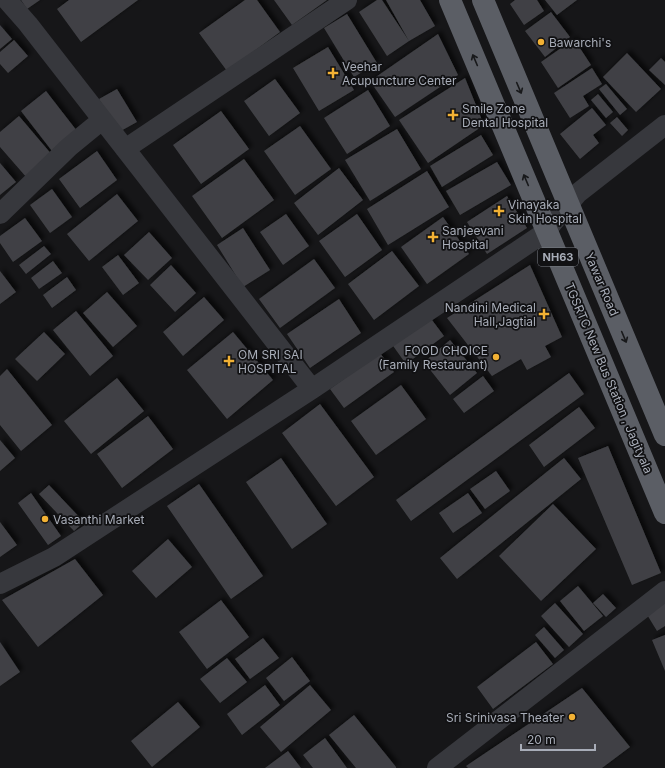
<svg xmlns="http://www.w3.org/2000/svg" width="665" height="768" font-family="Inter,sans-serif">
<defs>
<filter id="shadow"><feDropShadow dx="3.5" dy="-3.5" stdDeviation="2" flood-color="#0009"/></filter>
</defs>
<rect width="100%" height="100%" fill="#161618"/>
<!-- building -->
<path fill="#404145" filter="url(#shadow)" d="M21,0H40L27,9Z
M69,0H138L81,42L57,9Z
M245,0H257L280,32L227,71L199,33Z
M274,0H327L292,25Z
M377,0H382L409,41L387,56L359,12Z
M386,0H420L435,26L409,41Z
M515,0H537L544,11L524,25L510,4Z
M545,0H577L557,15Z
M551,12L570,37L545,57L525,31Z
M347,14L377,63L354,77L324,28Z
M0,25L12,39L0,49Z
M438,34L458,75L395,117L370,81Z
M574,39L591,65L558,88L541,62Z
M14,40L28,56L8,73L0,64V52Z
M328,47L354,90L319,111L293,68Z
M627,53L661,89L636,112L603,77Z
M661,58L665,62V85L649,70Z
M592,68L602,84L583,96L589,106L570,118L554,93Z
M465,78L484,125L428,163L399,120Z
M275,79L300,113L269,136L244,101Z
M606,84L627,109L620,115L599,89Z
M117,89L137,122L119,132L99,99Z
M368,90L390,126L347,154L324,118Z
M46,91L77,131L52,151L21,111Z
M598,94L613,112L606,118L591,100Z
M592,108L606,125L593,135L599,143L580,159L560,134Z
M221,111L249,149L201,184L173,145Z
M19,116L53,156L27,178L0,147V132Z
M617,117L628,130L622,136L610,123Z
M300,126L331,169L295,195L264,151Z
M397,129L421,169L370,201L345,160Z
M481,135L493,155L442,187L430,166Z
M97,151L117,180L80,208L59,179Z
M244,159L274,200L222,238L192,196Z
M497,162L511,185L460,215L446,191Z
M0,163L16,182L0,195Z
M339,168L363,200L318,235L294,203Z
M427,171L449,207L388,245L367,209Z
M52,189L72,217L50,233L30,205Z
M117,194L138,221L89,261L67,234Z
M507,196L527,228L487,254L467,222Z
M286,214L309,246L283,265L260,232Z
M357,214L382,250L345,277L319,241Z
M443,217L469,254L427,284L401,247Z
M25,218L42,241L13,262L0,243V236Z
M243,228L270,270L243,287L217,245Z
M149,232L172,258L148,280L124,255Z
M44,246L51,254L26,274L19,265Z
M392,251L419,286L374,320L348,284Z
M118,255L139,283L123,295L102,267Z
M314,259L335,288L280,328L259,299Z
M53,261L62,273L39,289L31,278Z
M171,265L196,293L175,312L150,285Z
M530,265L562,337L545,346L551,357L527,370L521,359L492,376L447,318Z
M0,271L16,292L0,304Z
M67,277L76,290L52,308L43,295Z
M107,292L137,326L113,347L83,313Z
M204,297L224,320L183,356L163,332Z
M339,299L361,333L310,368L287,334Z
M76,311L113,356L90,376L53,330Z
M429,316L444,336L406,364L391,343Z
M44,332L65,354L37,381L15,359Z
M233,332L273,380L227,419L187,370Z
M450,340L477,373L450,395L424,362Z
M380,353L394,372L344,408L330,389Z
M7,369L52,425L21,451L0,425V376Z
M569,373L584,394L411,521L396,500Z
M483,376L494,391L464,413L453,399Z
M117,378L144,411L91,454L64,421Z
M401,385L426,419L376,455L351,421Z
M320,404L374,477L336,506L282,433Z
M579,407L595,428L544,467L529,445Z
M148,416L173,449L122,488L97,454Z
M0,440L15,458L0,471Z
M608,446L661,573L632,585L578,458Z
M281,458L327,524L292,549L246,482Z
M564,458L581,479L457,579L440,558Z
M496,471L510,491L485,509L470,489Z
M199,484L263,576L231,599L167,506Z
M49,485L84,522L74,531L39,494Z
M31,493L61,536L48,545L18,503Z
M468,493L482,513L453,533L439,513Z
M553,504L596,549L541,601L499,556Z
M0,522L17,545L0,557Z
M168,539L192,567L156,598L132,571Z
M75,559L103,595L38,647L2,600Z
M578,586L603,616L584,631L560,601Z
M603,594L616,608L606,617L593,603Z
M221,600L249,637L207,669L179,632Z
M665,601V626L657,631L646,613Z
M555,603L583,634L569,647L541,616Z
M544,627L564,650L555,658L535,635Z
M665,635V671L652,640Z
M263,638L279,658L250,679L235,659Z
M0,642L20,672L0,686Z
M536,642L553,664L493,709L477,687Z
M292,657L310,681L284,701L266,678Z
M227,658L247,682L220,703L200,679Z
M265,685L280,705L242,735L227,714Z
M310,685L331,710L281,752L260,727Z
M582,688L630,747L602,768H468L466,766Z
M178,702L200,727L152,767L131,741Z
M354,715L396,767V768H356L329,735Z
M325,738L347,768H313L303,755Z
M288,751L301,768H265Z"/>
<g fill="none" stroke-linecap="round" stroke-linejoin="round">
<!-- minor -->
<path stroke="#37383d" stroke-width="20" d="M7,0L28,24L312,389
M125,149L347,0
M0,214L69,147L102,120
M0,584L54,557L312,389L544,233L578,193L665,125
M437,768L665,591"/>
<!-- trunk -->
<path stroke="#5b5e65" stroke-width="22" d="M450,0L665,513
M483,0L665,435"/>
</g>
<!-- one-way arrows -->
<defs><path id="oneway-shaft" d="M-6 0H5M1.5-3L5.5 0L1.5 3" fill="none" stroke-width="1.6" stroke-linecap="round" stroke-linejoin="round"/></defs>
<g stroke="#18191b">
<use href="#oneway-shaft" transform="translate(475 60) rotate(-113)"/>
<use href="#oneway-shaft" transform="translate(519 88) rotate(67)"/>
<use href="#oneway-shaft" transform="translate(526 180) rotate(-113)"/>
<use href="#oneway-shaft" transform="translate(624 337) rotate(67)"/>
</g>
<!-- markers -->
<g fill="#f2b134" stroke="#111113" stroke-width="1.5">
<circle cx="541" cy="42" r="4"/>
<path d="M331 67h4v4h4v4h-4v4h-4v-4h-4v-4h4z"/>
<path d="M451 109h4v4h4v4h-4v4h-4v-4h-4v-4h4z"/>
<path d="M497 205h4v4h4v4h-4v4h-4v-4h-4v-4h4z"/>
<path d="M431 231h4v4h4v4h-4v4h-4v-4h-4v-4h4z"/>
<path d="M542 308h4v4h4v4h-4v4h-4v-4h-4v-4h4z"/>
<circle cx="496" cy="357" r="4"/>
<path d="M227 355h4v4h4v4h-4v4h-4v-4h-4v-4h4z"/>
<circle cx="45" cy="519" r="4"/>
<circle cx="572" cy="717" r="4"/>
</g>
<g text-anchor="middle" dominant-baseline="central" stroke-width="3.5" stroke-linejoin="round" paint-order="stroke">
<!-- shield labels -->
<rect fill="#111113" stroke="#7b7e86" stroke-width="1" x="538" y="248" width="40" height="18" rx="3"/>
<g font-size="11" font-weight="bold" fill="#a8adb8">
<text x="558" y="257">NH63</text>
</g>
<!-- poi labels -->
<g font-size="12" fill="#a8adb8" stroke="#111113" text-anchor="start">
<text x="549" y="42">Bawarchi's</text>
<text x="342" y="66">Veehar<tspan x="342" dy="14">Acupuncture Center</tspan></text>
<text x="462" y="108">Smile Zone<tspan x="462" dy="14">Dental Hospital</tspan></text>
<text x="508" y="204">Vinayaka<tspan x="508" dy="14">Skin Hospital</tspan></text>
<text x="442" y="230">Sanjeevani<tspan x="442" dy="14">Hospital</tspan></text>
<text x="536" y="307" text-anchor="end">Nandini Medical<tspan x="536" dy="14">Hall,Jagtial</tspan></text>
<text x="488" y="350" text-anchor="end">FOOD CHOICE<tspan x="488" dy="14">(Family Restaurant)</tspan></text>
<text x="238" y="354">OM SRI SAI<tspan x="238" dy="14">HOSPITAL</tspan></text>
<text x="53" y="519">Vasanthi Market</text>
<text x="564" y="717" text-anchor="end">Sri Srinivasa Theater</text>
</g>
<!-- street labels -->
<g font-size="12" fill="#a8adb8" stroke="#111113">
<text transform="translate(602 284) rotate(67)">Yawar Road</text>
<text transform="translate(609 378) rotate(67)">TGSRTC New Bus Station , Jagityala</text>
</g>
</g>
<!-- scale -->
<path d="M521 744v6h74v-6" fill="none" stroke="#a8adb8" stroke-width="2"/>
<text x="527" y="744" font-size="12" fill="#a8adb8" stroke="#111113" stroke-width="3" paint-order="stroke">20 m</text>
</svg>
